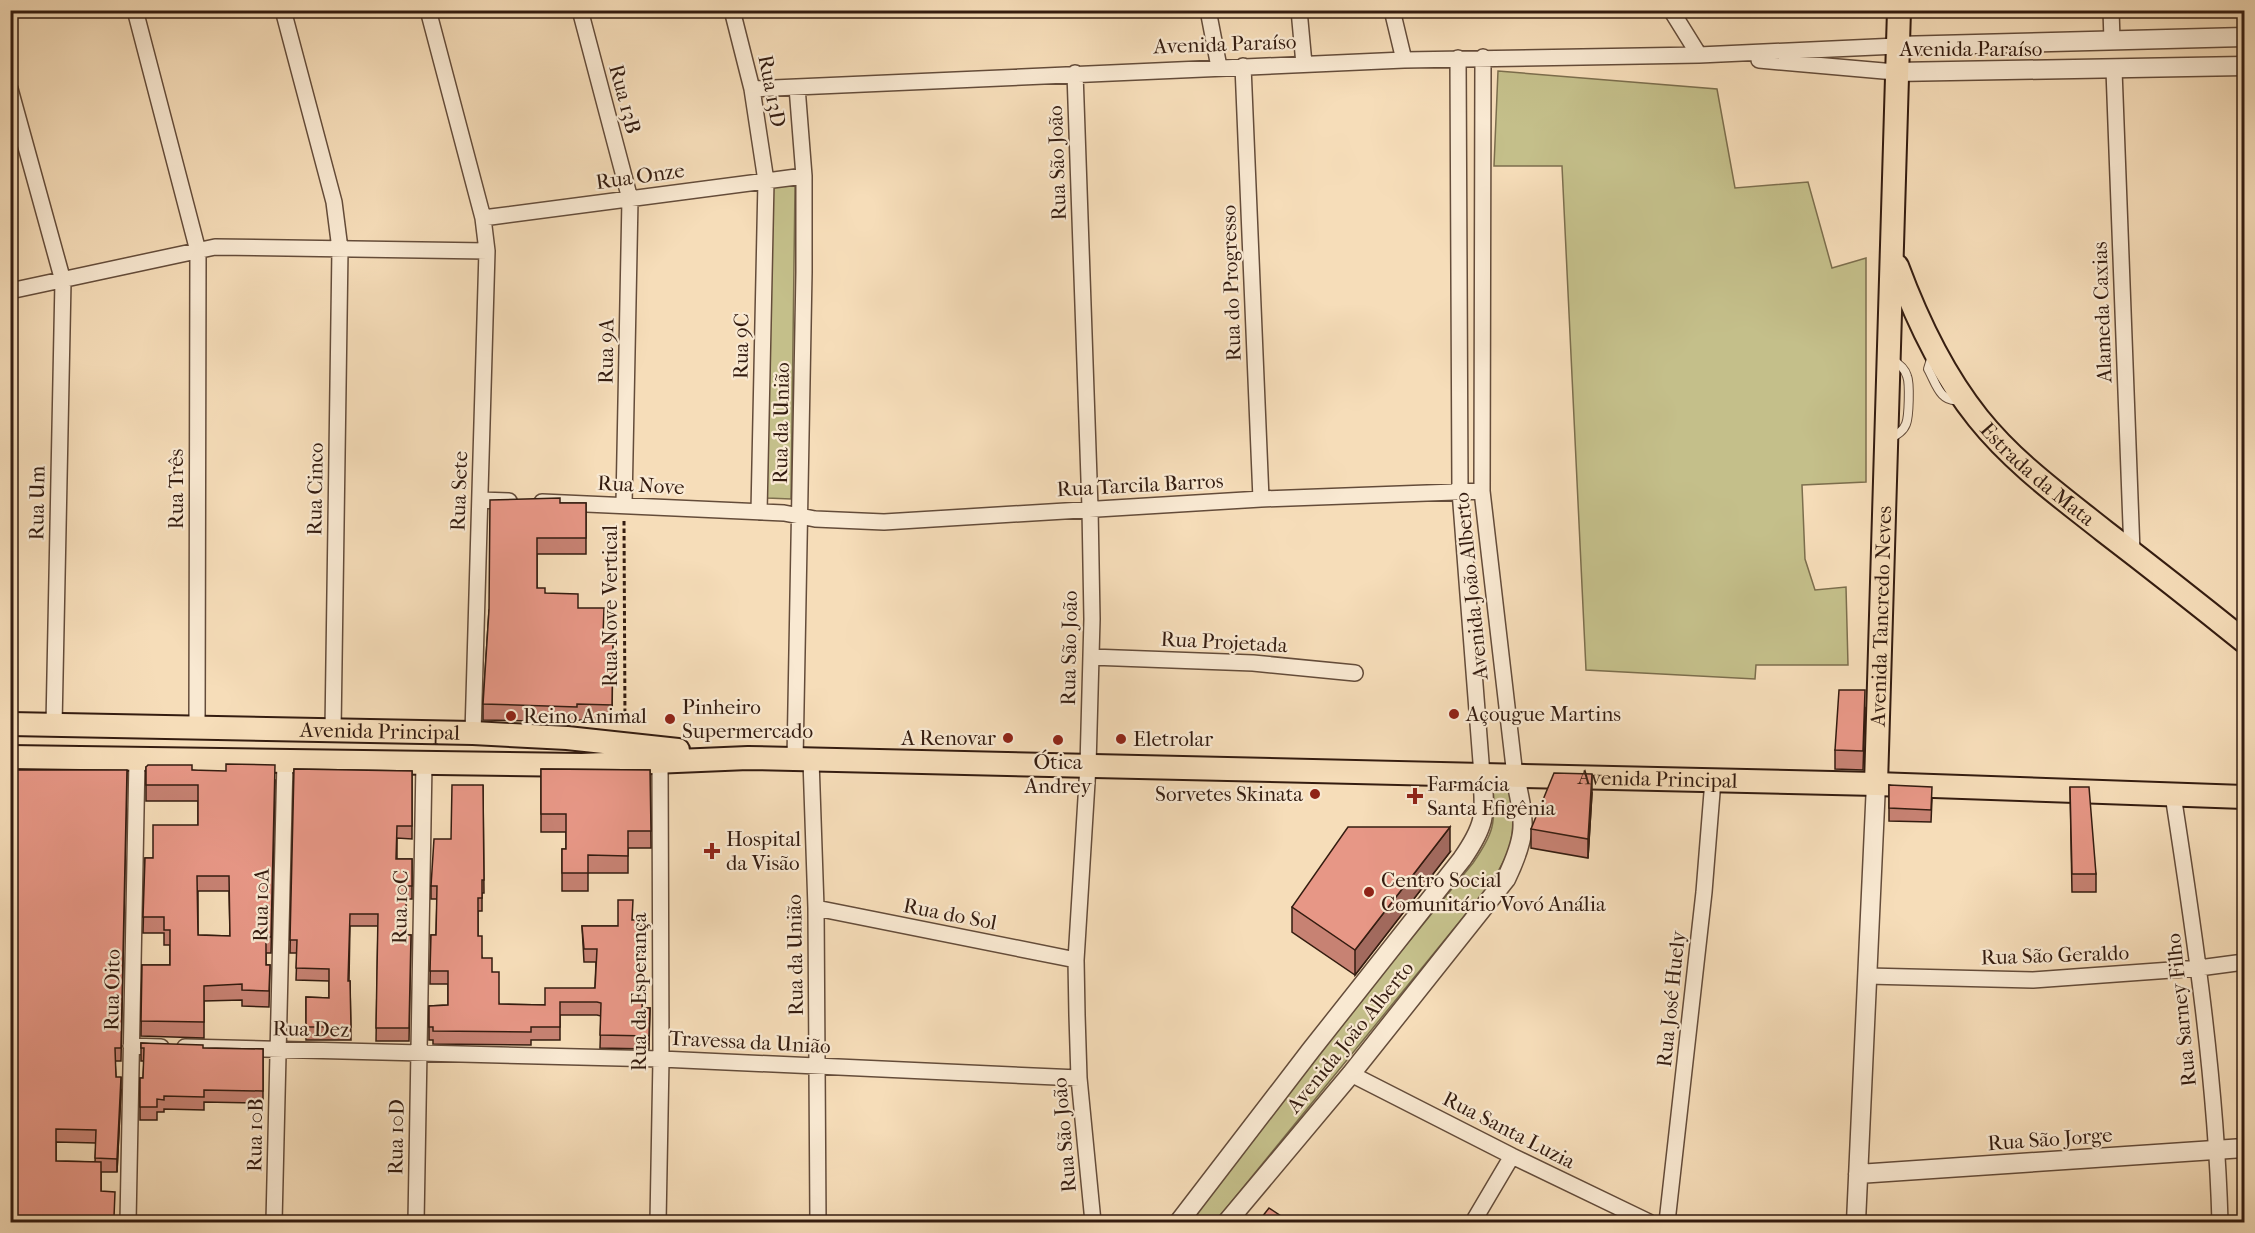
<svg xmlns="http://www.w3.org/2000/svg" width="2255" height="1233" font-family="'IM FELL French Canon',serif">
<rect width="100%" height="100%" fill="#f6ddb9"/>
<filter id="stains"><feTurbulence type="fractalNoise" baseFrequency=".00333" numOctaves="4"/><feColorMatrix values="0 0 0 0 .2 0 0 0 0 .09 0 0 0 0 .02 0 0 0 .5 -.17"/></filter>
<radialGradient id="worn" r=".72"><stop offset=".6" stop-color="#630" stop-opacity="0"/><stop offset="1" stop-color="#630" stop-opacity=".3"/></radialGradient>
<!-- green -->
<path fill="#c4bf8a" stroke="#7c6e4d" stroke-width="1.5" d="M1498,71L1717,89L1735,188L1808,182L1832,268L1866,258V482L1802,485L1805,559L1815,590L1846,587L1848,665H1756L1755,679L1586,670L1562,166H1494Z
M795,185L791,499L767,498L773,186Z
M1511,788C1515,834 1515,849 1487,888L1215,1222H1189L1326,1043L1473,863C1493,834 1496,824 1493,789Z"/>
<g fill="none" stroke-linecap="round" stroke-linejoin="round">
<defs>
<path id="service" d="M1932,356L1928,369C1936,383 1940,403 1959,400
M1889,439C1896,435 1903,432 1906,424C1909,417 1910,383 1907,376C1905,368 1898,363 1891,359"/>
<path id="minor" d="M135,10L198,251L197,728
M283,10L334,202L340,249L333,730
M428,10L483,218L487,251L473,733
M580,10L630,199L624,504
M732,10L752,89L766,181L759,512
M1208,10L1219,67
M1299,10L1304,64
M1392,10L1404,60
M1671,10L1699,55
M2111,10L2112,40
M1483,57L1482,491L1515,776
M1458,58L1460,491L1482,775
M1759,60L1895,72
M1243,66L1261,499
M2114,70L2132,552
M1075,73L1090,508L1092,619L1088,766L1076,960L1077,1015L1079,1078L1093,1222
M10,89L63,281L54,725
M752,89L1404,60L1699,55L1897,46
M483,218L804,176
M10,291L215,247L487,251
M480,500L509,501
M542,502L784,513L815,519L884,522L1261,499L1482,491
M1091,657L1253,663L1355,673
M795,760L804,272V176L797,87
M811,760L816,908L818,1222
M2173,795C2195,937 2216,1079 2220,1222
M816,908L1076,960
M1867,976L2033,980L2199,968L2244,962
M131,1046L161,1047
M185,1047L661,1059L1079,1078
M1351,1074L1512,1156L1649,1222
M128,1222L137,759
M274,1222L285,761
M416,1222L424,763
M658,1222L661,1059L660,762
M1473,1222L1512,1156
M1667,1222L1704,892L1713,780"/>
<path id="tertiary" d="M1897,46L2244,37
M1895,72L2244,66
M1858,1174L2244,1148
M1179,1222L1311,1050L1462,859C1485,826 1486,815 1482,775
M1227,1222L1351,1074L1506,879C1528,833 1525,823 1515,776
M1856,1222L1876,784"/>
<g id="primary">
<path id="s1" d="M1897,266C1917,320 1942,373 1978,418C2014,463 2060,496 2104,531C2151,567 2198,604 2244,641"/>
<path id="s2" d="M10,724L473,733L567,738L678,750"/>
<path id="s3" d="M10,757L582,765L748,758L1876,784L2244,797"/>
<path id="s4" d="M1876,784L1899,10"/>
</g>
</defs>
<!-- service casing -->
<use href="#service" stroke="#644c3a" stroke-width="10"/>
<!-- minor casing -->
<use href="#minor" stroke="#644c3a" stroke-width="18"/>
<!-- tertiary casing -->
<use href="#tertiary" stroke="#644c3a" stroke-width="21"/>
<!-- primary casing -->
<use href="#primary" stroke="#341c10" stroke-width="26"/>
<!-- path -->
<path stroke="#341c10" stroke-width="3" stroke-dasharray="4.5 3" stroke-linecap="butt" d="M624,521L625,725"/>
<!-- service -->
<use href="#service" stroke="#f9e9d2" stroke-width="8"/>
<!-- minor -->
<use href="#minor" stroke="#f9e9d2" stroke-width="15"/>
<!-- tertiary -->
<use href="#tertiary" stroke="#f9e9d2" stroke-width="18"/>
<!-- primary -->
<use href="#primary" stroke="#f6ddb9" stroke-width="22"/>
</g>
<!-- wall -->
<path fill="#c78273" stroke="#341c10" stroke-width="1.5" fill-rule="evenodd" d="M560,503H586V554H537V588L545,593L578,608L604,635H613L612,721L577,720V722L483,720V704L489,610Z
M1865,709L1863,770L1835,769V750Z
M146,767L192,770L275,780L271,953H266V965H270L269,1007L242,1006V1000L204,1001V1038L141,1036L142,965H170V945H164V933H143L145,858H153L198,825V801H146ZM198,891H229L230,936L198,935Z
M294,769L412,771V839L397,838V859H412V899H406V935H411L409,1041H376L378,926H350L349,981H350L351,1040H306V997L329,998V981L296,980L297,953H290Z
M541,769L650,770L651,848H628V873H588V891H562V849H566V832H541Z
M127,770L121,1061H115L116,1077L121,1090L117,1172H101V1191L114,1217L10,1222ZM56,1142L96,1143L95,1162L56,1161Z
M483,785L484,893H482V911H478V936L482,958L492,972L499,1004L545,1005L595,988L596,962H584L582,926H618L632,920L642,1008H650L649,1049L600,1048L601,1016L597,1015H560V1040H531V1045L433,1044V1040H429V1006L448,1005V984H430L431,935H436L437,899H431V886Z
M1889,785L1932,799L1931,822L1889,821Z
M2070,787L2096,874V892H2072Z
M1592,793L1588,858L1531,848V829Z
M1450,852L1355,975L1292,932V907Z
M141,1043L203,1048L263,1049V1103L204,1102V1110L164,1109V1112H157V1120H140V1078H143L144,1061H141Z"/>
<!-- shaded-wall -->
<path fill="#a26a5e" stroke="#341c10" stroke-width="1.5" d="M1592,774V793L1588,858V839Z
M1450,827V852L1355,975V950Z
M121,1077V1090L117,1172V1159Z"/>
<!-- building -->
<path fill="#e79786" stroke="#341c10" stroke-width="1.5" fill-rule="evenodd" d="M560,498V503H586V538H537V588H545V593L578,594V608H604L603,635H613L612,705L577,704V707L483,704L489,610L490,500Z
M1839,690H1865L1863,751L1835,750Z
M226,764L275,765L271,937H266V965H270L269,991L242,990V984L204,986V1022L141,1021L142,965H170V930H164V917H143L145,858H153V825H198V785H146V767L148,765H192V770L226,771ZM197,876H229L230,936L198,935Z
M294,769L412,771V826H397L396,859H412V886H406V935H411L409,1028H376L378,914H350L348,981H350L351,1027H306V997L329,998V969L296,968L297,940H290Z
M541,769L650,770L651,831H628V856L588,855V873H562V849H566V814H541Z
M10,770H127L121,1048H115L116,1077H121L117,1159L95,1158L96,1130L56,1129V1161L101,1162V1191L115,1192L114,1217H119V1222H10Z
M1554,773L1592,774L1588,839L1531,829Z
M452,785H483L484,880H482V898H478V936H482V958H492V972H499V1004L545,1005V988H595L597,949H584L582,926H618V900H633L632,920H641V953H643L642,1008H650L649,1036L600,1035L601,1003L597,1002H560V1027H531V1032L433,1031V1027H429V1006L448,1005V971H430L431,935H436L437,886H431L434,839H451Z
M1889,785L1932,787L1931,810L1889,808Z
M2070,787H2089L2096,874H2072Z
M1348,827H1450L1355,950L1292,907Z
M141,1043L203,1045V1048L263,1049V1091L204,1090V1097L164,1096V1100L157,1099V1107H140V1078H143L144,1048H141Z
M1269,1208L1290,1222H1258Z"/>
<!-- markers -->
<g fill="#8f2418" stroke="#f9e9d2" stroke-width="2">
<circle cx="1454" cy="714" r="6"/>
<circle cx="511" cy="716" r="6"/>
<circle cx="670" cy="719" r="6"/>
<circle cx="1008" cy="738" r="6"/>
<circle cx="1121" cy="739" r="6"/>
<circle cx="1058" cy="740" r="6"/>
<circle cx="1315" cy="794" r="6"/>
<path d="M1412 787h6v6h6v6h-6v6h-6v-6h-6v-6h6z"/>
<path d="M709 842h6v6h6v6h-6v6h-6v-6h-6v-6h6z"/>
<circle cx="1369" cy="892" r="6"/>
</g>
<g text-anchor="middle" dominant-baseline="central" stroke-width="4.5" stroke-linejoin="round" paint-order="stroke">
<!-- street labels -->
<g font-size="21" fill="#341c10" stroke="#f9e9d2">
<text transform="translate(1225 44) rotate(-2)">Avenida Paraíso</text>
<text x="1971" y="49">Avenida Paraíso</text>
<text transform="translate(772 91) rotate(79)">Rua 13D</text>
<text transform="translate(625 99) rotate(75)">Rua 13B</text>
<text transform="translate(1057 163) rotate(-92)">Rua São João</text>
<text transform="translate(640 176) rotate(-8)">Rua Onze</text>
<text transform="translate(1231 283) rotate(-92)">Rua do Progresso</text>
<text transform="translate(2102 312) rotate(-92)">Alameda Caxias</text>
<text transform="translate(741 346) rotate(-89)">Rua 9C</text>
<text transform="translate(606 351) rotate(-89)">Rua 9A</text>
<text transform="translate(781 423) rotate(-89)">Rua da União</text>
<text stroke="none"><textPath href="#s1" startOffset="255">Estrada da Mata</textPath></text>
<text transform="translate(641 485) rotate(3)">Rua Nove</text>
<text transform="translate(1140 485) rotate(-3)">Rua Tarcila Barros</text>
<text transform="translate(176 489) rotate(-90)">Rua Três</text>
<text transform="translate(315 489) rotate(-89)">Rua Cinco</text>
<text transform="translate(459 491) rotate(-88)">Rua Sete</text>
<text transform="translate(37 503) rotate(-89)">Rua Um</text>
<text transform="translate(1471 586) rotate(-96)">Avenida João Alberto</text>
<text transform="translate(610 606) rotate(-90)">Rua Nove Vertical</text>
<text stroke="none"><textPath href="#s4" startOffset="168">Avenida Tancredo Neves</textPath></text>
<text transform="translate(1224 642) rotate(3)">Rua Projetada</text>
<text transform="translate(1069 648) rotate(-89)">Rua São João</text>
<text stroke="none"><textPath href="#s2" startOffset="370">Avenida Principal</textPath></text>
<text stroke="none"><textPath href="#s3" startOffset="1648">Avenida Principal</textPath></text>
<text transform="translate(261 905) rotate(-89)">Rua 10A</text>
<text transform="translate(400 907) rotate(-89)">Rua 10C</text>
<text transform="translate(950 914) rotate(11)">Rua do Sol</text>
<text transform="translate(795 955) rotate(-91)">Rua da União</text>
<text transform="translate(2055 955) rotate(-2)">Rua São Geraldo</text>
<text transform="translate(112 990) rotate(-89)">Rua Oito</text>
<text transform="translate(639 992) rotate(-90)">Rua da Esperança</text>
<text transform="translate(1671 999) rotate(-84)">Rua José Huely</text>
<text transform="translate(2181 1010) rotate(-96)">Rua Sarney Filho</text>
<text transform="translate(311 1029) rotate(1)">Rua Dez</text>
<text transform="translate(1350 1037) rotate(-51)">Avenida João Alberto</text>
<text transform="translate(750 1042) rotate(3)">Travessa da União</text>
<text transform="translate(1509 1130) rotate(27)">Rua Santa Luzia</text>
<text transform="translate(255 1135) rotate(-89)">Rua 10B</text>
<text transform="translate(1064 1135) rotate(-95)">Rua São João</text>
<text transform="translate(396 1137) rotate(-89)">Rua 10D</text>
<text transform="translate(2050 1139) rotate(-4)">Rua São Jorge</text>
</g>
<!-- poi labels -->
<g font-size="21" fill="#341c10" stroke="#f9e9d2" text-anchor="start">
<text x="682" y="707">Pinheiro<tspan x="682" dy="24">Supermercado</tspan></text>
<text x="1466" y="714">Açougue Martins</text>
<text x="523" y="716">Reino Animal</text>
<text x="996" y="738" text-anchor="end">A Renovar</text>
<text x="1133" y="739">Eletrolar</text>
<text x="1058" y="762" text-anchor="middle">Ótica<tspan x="1058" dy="24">Andrey</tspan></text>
<text x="1427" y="784">Farmácia<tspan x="1427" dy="24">Santa Efigênia</tspan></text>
<text x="1303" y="794" text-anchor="end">Sorvetes Skinata</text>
<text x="726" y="839">Hospital<tspan x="726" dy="24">da Visão</tspan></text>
<text x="1381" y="880">Centro Social<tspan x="1381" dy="24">Comunitário Vovó Anália</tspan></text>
</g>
</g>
<!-- margin -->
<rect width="2255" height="1233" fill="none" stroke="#f6ddb9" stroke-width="36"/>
<rect x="12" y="12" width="2231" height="1209" fill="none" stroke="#341c10" stroke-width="3"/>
<rect x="18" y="18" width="2219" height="1197" fill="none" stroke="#341c10" stroke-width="1.5"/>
<rect width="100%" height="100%" filter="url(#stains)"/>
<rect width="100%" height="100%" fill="url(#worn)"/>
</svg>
